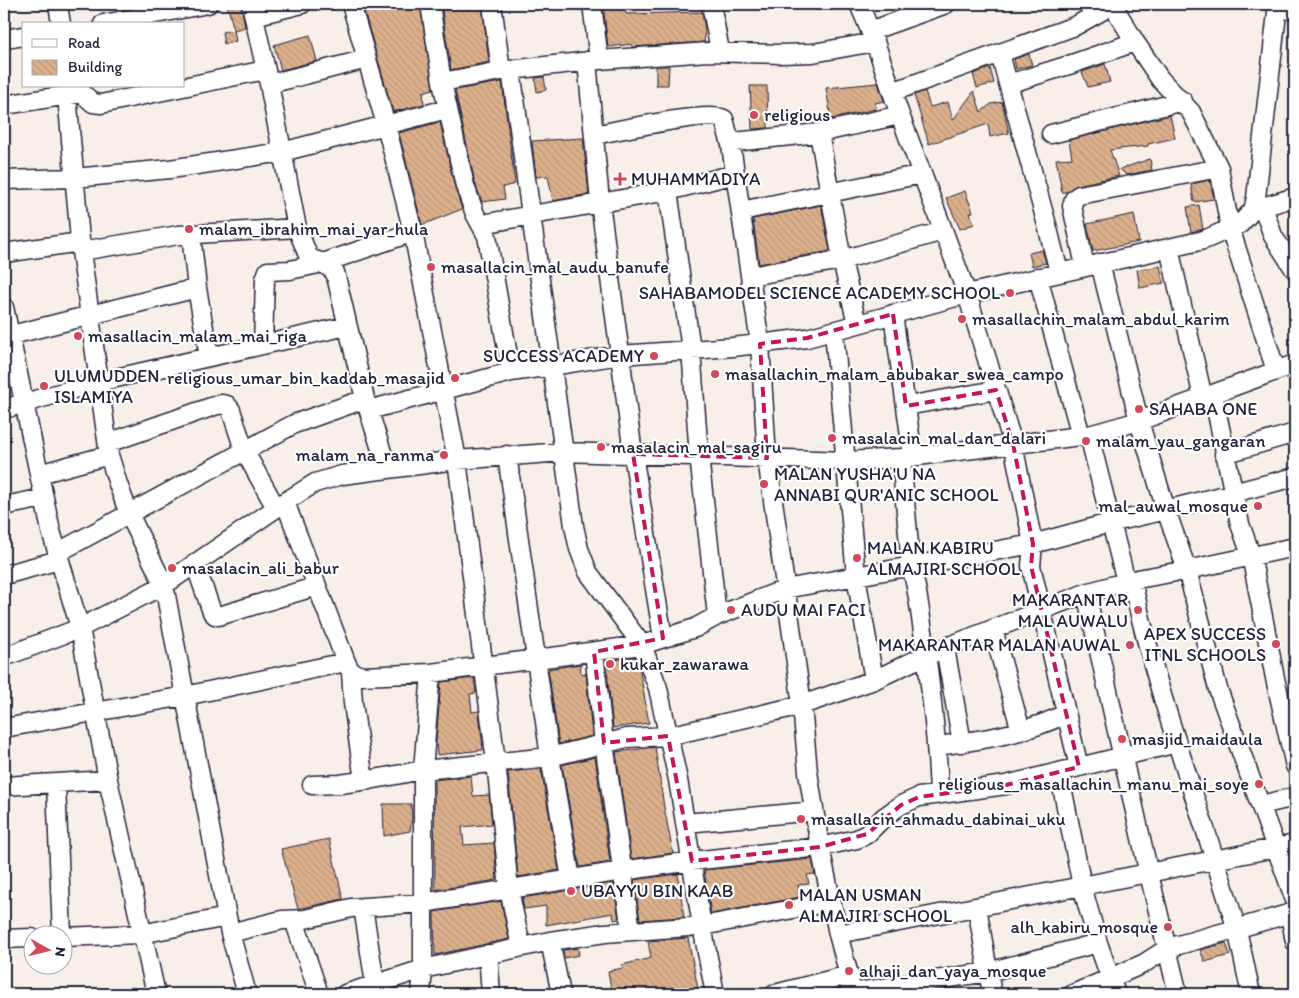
<svg xmlns="http://www.w3.org/2000/svg" width="1299" height="998" font-family="Itim,sans-serif">
<defs>
<pattern id="building-back-hatch" width="6" height="6" patternUnits="userSpaceOnUse" patternTransform="scale(1.25)"><rect width="6" height="6" fill="#dcb08c"/><path d="M-1 5l2 2M0 0l6 6M5-1l2 2" fill="none" stroke="#bc977a"/></pattern>
</defs>
<rect width="100%" height="100%" fill="#f8efe8"/>
<filter id="ink" filterUnits="userSpaceOnUse"><feTurbulence type="fractalNoise" baseFrequency=".02" numOctaves="2"/><feDisplacementMap in="SourceGraphic" scale="10" xChannelSelector="R" yChannelSelector="G"/><feConvolveMatrix kernelMatrix="1 2 1 2 8 2 1 2 1" color-interpolation-filters="sRGB"/></filter>
<g filter="url(#ink)">
<!-- building -->
<path fill="url(#building-back-hatch)" stroke="#22223b" d="M227,4H241L245,27L234,30Z
M362,4H420L433,89L423,92L424,104L393,112Z
M441,4H482L489,62L451,70Z
M603,4H625L626,14L702,12L705,30L704,42L632,47V44L608,47Z
M234,30L236,41L224,44L222,32Z
M310,35L317,61L281,70L274,45Z
M1029,54L1032,65L1016,69L1014,59Z
M1105,64L1110,82L1088,87L1082,72Z
M656,66H669L668,85H656Z
M990,68L994,83L977,88L973,74Z
M544,77L546,90L537,92L535,78Z
M502,82L515,184L503,187L505,199L482,202L475,183L455,90Z
M878,83L884,101L875,103L876,109L831,119L826,88Z
M750,86H767L768,128L752,129Z
M925,91L930,107L948,102L953,120L974,91L981,112L991,104L1002,102L1009,133L990,137L988,124L929,144L914,95Z
M1170,115L1175,138L1148,144V146L1110,150L1119,176L1077,185L1067,192H1062L1056,159L1072,158L1069,140Z
M440,122L455,188L462,209L422,225L399,133Z
M583,138L589,194L553,201L548,176L536,177L532,141Z
M1150,159L1152,170L1126,175L1120,169Z
M1210,180L1214,199L1194,202L1191,184Z
M965,191L973,212L970,213L974,224L960,229L946,198Z
M821,205L830,251L759,264L753,219Z
M1199,205L1203,229L1191,232L1187,207Z
M1134,214L1139,242L1093,251L1087,224Z
M1042,250L1046,263L1032,266L1029,253Z
M1160,266L1164,283L1140,288L1137,270Z
M635,657L640,671L649,723L613,728L606,661Z
M580,664L581,674L586,673L592,736L559,744L548,669Z
M474,678L476,693L470,694L472,712L479,711L483,750L437,755L436,742L441,682Z
M655,747L664,807L673,853L631,859L616,752Z
M595,757L610,862L580,867L562,765Z
M541,769L559,870L518,877L508,772Z
M471,776L473,796L489,795L492,824L462,827L464,845L494,843L497,880L435,890L434,780Z
M383,804H411L412,818L410,831L384,836Z
M329,839L343,899L298,909L281,849Z
M812,859L815,874L807,875L809,884L798,885L800,897L711,914L704,870Z
M678,874L684,917L640,920L634,880Z
M613,883L619,919L614,920L613,913L546,925V906L524,909L522,898Z
M501,901L509,939L435,955L434,912Z
M688,938L699,994H672V989L646,994H612L608,971L623,968L622,965L651,958L648,941Z
M1226,943L1230,955L1205,962L1200,950Z
M578,948L579,955L564,958L563,950Z"/>
<g fill="none" stroke-linecap="round" stroke-linejoin="round">
<defs>
<path id="minor" d="M58,4L61,24
M251,4L269,84L297,228L309,258L323,263L335,272L365,399L387,468
M351,4L386,125L413,232L457,460L496,762L509,889L521,947
M430,4L442,82L465,186L475,214L487,236L511,372
M492,4L501,71
M592,4L599,60
M711,4L720,51
M859,4L875,42L900,115L967,294L1013,444L1033,544L1031,566L1079,767
M1278,8L1295,10
M1117,12L1135,42L1160,79L1191,112L1219,168L1230,228L1276,371
M254,16L302,4
M103,24L208,4
M870,31L946,4
M4,39L24,36
M1000,54L1047,225L1059,272
M587,61L600,202L633,454L663,638
M511,70L574,526L579,549L588,572L642,645L658,688L678,780L702,926L715,994
M442,82L501,71L599,60L708,52L780,54L813,53L875,42
M269,84L367,59
M1008,84L1069,65L1135,42
M892,92L1075,26L1109,7
M67,95L81,251L109,455L118,484L129,514L164,585L230,933L247,994
M4,105L82,93L93,103L101,104L265,70
M819,133L842,260L857,324
M1051,134L1183,101
M594,135C615,131 710,110 724,119L731,145
M4,180L74,178L170,169L282,152L447,109
M668,191L691,349L699,456L717,616
M1263,207L1273,236L1295,270
M1253,210L1295,197
M741,211L922,174
M482,224L668,191L735,174
M191,234L197,288L209,357
M1169,248L1203,398
M81,251L179,235L297,228
M4,253L80,242
M1100,263L1139,421L1166,510L1187,570L1218,689L1295,900
M1085,266L1072,206L1074,199L1079,195L1219,168
M750,276L842,260L943,231
M1038,277L1081,436
M4,307L51,531L80,628L108,780L156,994
M893,314L913,457
M834,331L856,576L874,680
M4,337L197,288
M263,345L265,279L268,271L290,270L323,263L413,232
M1213,394L1240,524L1251,555L1275,678L1295,766
M906,406L996,390
M4,409L98,382L347,326
M369,410L511,372L551,366L620,355L733,347L807,338L967,294L1204,240L1240,224L1253,210L1256,198L1278,4
M1089,435L1126,582
M108,443L214,406L222,404L227,405L231,410L244,450L276,508
M1224,454L1295,433
M507,455L550,757L571,879
M901,458L911,566C918,589 920,614 924,638C931,689 937,741 939,793
M39,474L109,455
M285,502L346,662L351,672L362,676L431,673L642,645L695,628L717,616L785,589L1033,544L1110,523L1166,510L1295,477
M4,506L44,498
M57,553L294,424L365,399
M195,564L212,612L215,615L219,616L317,586
M4,575L59,560
M1132,580C1157,698 1202,812 1236,927C1242,949 1246,972 1251,994
M1086,593L1149,874L1178,994
M993,629L1021,731
M945,648L962,743
M594,652L604,743L631,931
M4,657L80,628L164,585L285,502L315,483L342,475L457,460L563,452L847,461L901,458L1089,435L1139,421L1295,364
M351,672L353,703L363,774L369,780L423,770L550,757L627,738L668,736L802,705L874,680L926,655L1086,593L1132,580L1187,570L1295,547
M4,728L185,696L346,662
M937,746C981,740 1025,734 1065,714
M1059,772L1082,886L1098,943
M56,783L62,936
M312,785L340,784L369,780
M4,786L108,780
M1261,805L1295,797
M686,823L814,811
M363,907L375,984
M977,907L992,994
M1290,914L1295,942
M294,920L319,994
M230,933L282,920L305,919L351,908L423,903L622,871L692,861L820,847L857,839L867,834L884,817L901,805L919,797L1006,785L1177,743
M838,934L820,847L808,772L802,705L767,458L760,344L731,145L734,142L819,133L900,115
M62,937L141,934L227,917
M4,939L32,938
M550,941L561,994
M488,954L491,994
M851,993L988,972L1098,943L1116,994
M345,994L423,969L550,941L605,933L702,926L831,902
M421,994L423,969V770L431,673
M775,994L849,975
M851,994L849,975L838,934L1295,844
M1073,994L1143,964L1168,948L1295,912"/>
</defs>
<!-- minor casing -->
<use href="#minor" stroke="#22223b" stroke-width="21"/>
<!-- minor -->
<use href="#minor" stroke="#fff" stroke-width="18"/>
</g>
</g>
<!-- marked area -->
<path fill="none" stroke="#c2185b" stroke-width="4" stroke-dasharray="10 6" stroke-linejoin="round" d="M893,314L906,406L996,390L1013,444L1033,544L1031,566L1079,767L1006,785L919,797L901,805L867,834L820,847L692,861L668,736L604,743L594,652L663,638L633,454L767,458L760,344L807,338Z"/>
<!-- markers -->
<g fill="#d1495b" stroke="#fff" stroke-width="2">
<circle cx="754" cy="115" r="5"/>
<path d="M617.5 171.5h5v5h5v5h-5v5h-5v-5h-5v-5h5z"/>
<circle cx="189" cy="229" r="5"/>
<circle cx="431" cy="267" r="5"/>
<circle cx="1010" cy="293" r="5"/>
<circle cx="962" cy="319" r="5"/>
<circle cx="78" cy="336" r="5"/>
<circle cx="654" cy="356" r="5"/>
<circle cx="715" cy="374" r="5"/>
<circle cx="455" cy="378" r="5"/>
<circle cx="44" cy="386" r="5"/>
<circle cx="1139" cy="409" r="5"/>
<circle cx="832" cy="438" r="5"/>
<circle cx="1086" cy="441" r="5"/>
<circle cx="601" cy="447" r="5"/>
<circle cx="444" cy="455" r="5"/>
<circle cx="764" cy="484" r="5"/>
<circle cx="1258" cy="506" r="5"/>
<circle cx="857" cy="558" r="5"/>
<circle cx="172" cy="568" r="5"/>
<circle cx="731" cy="610" r="5"/>
<circle cx="1138" cy="610" r="5"/>
<circle cx="1276" cy="644" r="5"/>
<circle cx="1130" cy="645" r="5"/>
<circle cx="610" cy="664" r="5"/>
<circle cx="1122" cy="739" r="5"/>
<circle cx="1259" cy="784" r="5"/>
<circle cx="801" cy="819" r="5"/>
<circle cx="571" cy="891" r="5"/>
<circle cx="789" cy="905" r="5"/>
<circle cx="1168" cy="927" r="5"/>
<circle cx="849" cy="971" r="5"/>
</g>
<g text-anchor="middle" dominant-baseline="central" stroke-width="4.5" stroke-linejoin="round" paint-order="stroke">
<!-- poi labels -->
<g font-size="18" fill="#22223b" stroke="#fff" text-anchor="start">
<text x="764" y="115">religious</text>
<text x="631" y="179">MUHAMMADIYA</text>
<text x="199" y="229">malam_ibrahim_mai_yar_hula</text>
<text x="441" y="267">masallacin_mal_audu_banufe</text>
<text x="1000" y="293" text-anchor="end">SAHABAMODEL SCIENCE ACADEMY SCHOOL</text>
<text x="972" y="319">masallachin_malam_abdul_karim</text>
<text x="88" y="336">masallacin_malam_mai_riga</text>
<text x="644" y="356" text-anchor="end">SUCCESS ACADEMY</text>
<text x="725" y="374">masallachin_malam_abubakar_swea_campo</text>
<text x="54" y="376">ULUMUDDEN<tspan x="54" dy="21">ISLAMIYA</tspan></text>
<text x="445" y="378" text-anchor="end">religious_umar_bin_kaddab_masajid</text>
<text x="1149" y="409">SAHABA ONE</text>
<text x="842" y="438">masalacin_mal_dan_dalari</text>
<text x="1096" y="441">malam_yau_gangaran</text>
<text x="611" y="447">masalacin_mal_sagiru</text>
<text x="434" y="455" text-anchor="end">malam_na_ranma</text>
<text x="774" y="474">MALAN YUSHA'U NA<tspan x="774" dy="21">ANNABI QUR'ANIC SCHOOL</tspan></text>
<text x="1248" y="506" text-anchor="end">mal_auwal_mosque</text>
<text x="867" y="548">MALAN KABIRU<tspan x="867" dy="21">ALMAJIRI SCHOOL</tspan></text>
<text x="182" y="568">masalacin_ali_babur</text>
<text x="1128" y="600" text-anchor="end">MAKARANTAR<tspan x="1128" dy="21">MAL AUWALU</tspan></text>
<text x="741" y="610">AUDU MAI FACI</text>
<text x="1266" y="634" text-anchor="end">APEX SUCCESS<tspan x="1266" dy="21">ITNL SCHOOLS</tspan></text>
<text x="1120" y="645" text-anchor="end">MAKARANTAR MALAN AUWAL</text>
<text x="620" y="664">kukar_zawarawa</text>
<text x="1132" y="739">masjid_maidaula</text>
<text x="1249" y="784" text-anchor="end">religious__masallachin__manu_mai_soye</text>
<text x="811" y="819">masallacin_ahmadu_dabinai_uku</text>
<text x="581" y="891">UBAYYU BIN KAAB</text>
<text x="799" y="895">MALAN USMAN<tspan x="799" dy="21">ALMAJIRI SCHOOL</tspan></text>
<text x="1158" y="927" text-anchor="end">alh_kabiru_mosque</text>
<text x="859" y="971">alhaji_dan_yaya_mosque</text>
</g>
</g>
<!-- margin -->
<rect width="1299" height="998" fill="none" stroke="#fff" stroke-width="20"/>
<rect x="10" y="10" width="1279" height="978" fill="none" stroke="#22223b" stroke-width="2" filter="url(#ink)"/>
<!-- legend -->
<rect x="22" y="22" width="162" height="65" fill="#ffffff" stroke="#a7a7b1"/>
<rect x="32" y="39" width="25" height="8" fill="#ffffff" stroke="#a7a7b1"/>
<text x="68" y="48" font-size="15" fill="#22223b">Road</text>
<rect x="32" y="60" width="25" height="15" fill="url(#building-back-hatch)" stroke="#a7a7b1"/>
<text x="68" y="72" font-size="15" fill="#22223b">Building</text>
<!-- north arrow -->
<g transform="translate(48 950) rotate(98)"><circle r="24" fill="#ffffff" stroke="#a7a7b1"/>
<path d="M0-4L9 19L0 12L-9 19Z" fill="#d1495b"/>
<text y="-8" font-size="14" font-weight="bold" text-anchor="middle" fill="#22223b">N</text>
</g>
</svg>
